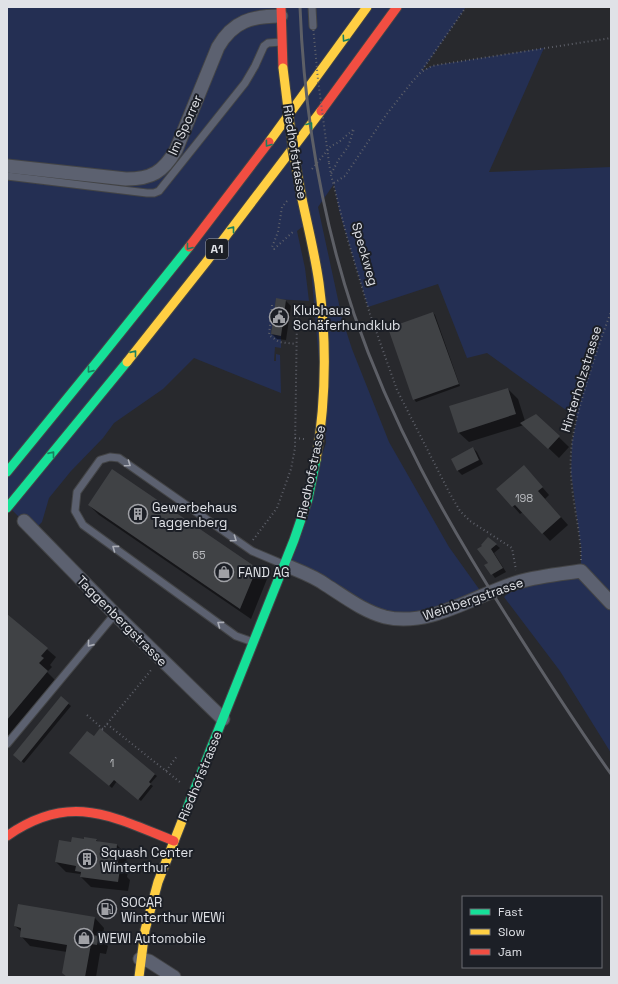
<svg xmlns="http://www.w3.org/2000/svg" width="618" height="984" font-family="'Space Grotesk',sans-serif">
<rect width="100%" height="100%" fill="#28292d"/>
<!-- green -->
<path fill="#242f53" d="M7,7H466L422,71L432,66L443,64L544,48L489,172L611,167V753L560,671L504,597L510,591L581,571V547L571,473L572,442L577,418L487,353L467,358L438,284L368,307L339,210L334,184L318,207L342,318L352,349L389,442L449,547L484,596L460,605L385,617L285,565L326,443L307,223L297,231L305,268L309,301L276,299L271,334L281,336V348L275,347L274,361H276V354L280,355L281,393L194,358L163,389L114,423L103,438L71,471L49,498L42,522L33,531L7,505Z"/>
<!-- shadow -->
<path fill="#0007" d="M277,299L286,301L291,306L286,340L277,339L272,334Z
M433,313L435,315L460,386L416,402L414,399Z
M508,389L518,399L525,421L536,415L569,447L559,458L524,425L469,442L458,432Z
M473,448L477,452L483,464L462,475L458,471L452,459Z
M113,471L257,569L267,579L251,619L99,515L89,505Z
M531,474L549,495L545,499L568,525L550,541L523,512L520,514L498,489Z
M489,539L500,548L494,553L506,572L495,578L486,565L489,563Z
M7,615L56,657L50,665L52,667L47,672L55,680L7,739Z
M61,698L71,706L24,763L16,757Z
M72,755L154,774L157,776L150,784L153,786L141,801L117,781L112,788Z
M96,840L99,842L117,845L127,855L126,864L129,867L127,877L130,880L128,891L91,887L81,877L80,874L66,872L56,862L72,843Z
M113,905L115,907L113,917L104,916L101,913Z
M95,918L104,928L102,941L108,946L106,954L100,953L96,977H68L67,952L30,946L21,936L22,932L15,926Z"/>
<!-- building -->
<path fill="#404245" d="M276,298L286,300L281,336L271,334Z
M433,312L459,384L413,400L388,328Z
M508,388L516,414L458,433L449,406Z
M536,414L560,436L548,449L520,423Z
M473,447L479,460L457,471L451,459Z
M524,465L543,487L538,491L561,517L542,534L515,505L512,507L496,489Z
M112,469L257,568L240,609L88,505Z
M488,537L497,544L491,549L503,568L491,575L484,565L488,563L477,549L482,546L481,545Z
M7,614L48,648L41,656L44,658L39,663L48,671L7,720Z
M61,696L69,703L21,762L13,755Z
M100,728L155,774L149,782L151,784L138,800L114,780L109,786L69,753L87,731L94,736Z
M72,837L84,839V837L97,839L96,841L117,844L116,856H119L117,868L120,869L118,882L80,877L81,872L75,871L76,866L55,862L59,840L71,842Z
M102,902L113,904L111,915L100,914Z
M18,904L95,917L92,935L99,936L97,945L91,944L85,977H67L62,973L67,945L20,937L21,928L14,926Z"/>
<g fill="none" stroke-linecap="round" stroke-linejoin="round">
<defs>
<path id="lane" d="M312,7L313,26
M7,176L147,193H154L159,191L245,83L255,66L264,46L268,43L281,42
M253,642L236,636L83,525L75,511L77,492L100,460L110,457L119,458L252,551L285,565
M7,744L115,614"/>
<path id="street" d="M7,166L126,179C152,179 163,172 176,150L218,47C233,21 252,16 281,16
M24,521L115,614L223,719
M285,565C299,571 314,576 326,585C345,597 363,611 385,617C430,628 477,594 518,582C539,576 560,574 581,571L611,603
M140,959L149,961L174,977"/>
<path id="fast" d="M7,472L100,358L189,247
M7,508L127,362
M184,816L294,540L308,499L316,460"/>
<path id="slow" d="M269,142L367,7
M302,199C308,227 315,255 319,283C327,342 326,401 316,460
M127,362L207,261L321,111
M139,977L145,930L158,882L184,816"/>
<path id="jam" d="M281,7L283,68
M321,111L397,7
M189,247L269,142
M7,836C70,792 111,816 174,841"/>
</defs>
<!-- lane casing -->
<use href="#lane" stroke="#434446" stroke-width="9"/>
<!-- street casing -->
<use href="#street" stroke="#434446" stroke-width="15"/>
<!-- fast casing -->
<use href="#fast" stroke="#434446" stroke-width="11"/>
<!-- slow casing -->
<use href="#slow" stroke="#434446" stroke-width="11"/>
<!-- jam casing -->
<use href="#jam" stroke="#434446" stroke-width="11"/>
<!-- path -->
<path stroke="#5e6069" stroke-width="2" stroke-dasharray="1 3" stroke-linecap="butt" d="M422,70L466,7
M329,163L331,175L347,237L370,314L397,390L449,492L460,511L470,521L512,548L516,570
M312,169L331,146L339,142L354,129L348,147L339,159L331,174
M334,183L345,176L386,115L412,82L421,72L432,66L443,64L611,38
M287,201L282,207L278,232L272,247L274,249L294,231
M272,305L269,335L279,342L296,344
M295,438L304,439
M253,540L277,508L291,469L295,448L297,316
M581,560C581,531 572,502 571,473C569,445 576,419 584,392C592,365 601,338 611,312
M87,715L103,729
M107,724L181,783
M102,730L152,669
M166,771L177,756"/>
<!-- lane -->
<use href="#lane" stroke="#5c6170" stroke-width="7"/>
<!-- street -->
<use href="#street" stroke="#5c6170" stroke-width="13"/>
<!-- fast -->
<use href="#fast" stroke="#16e098" stroke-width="9"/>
<!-- slow -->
<use href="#slow" stroke="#ffcf43" stroke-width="9"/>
<!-- jam -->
<use href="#jam" stroke="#f24e42" stroke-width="9"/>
<!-- rail -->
<path stroke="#5d5f66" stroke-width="3" d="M300,7C304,111 321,215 354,314C392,424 444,517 506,615C540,669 574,722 611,774"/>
<defs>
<path id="slow-bridge" d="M283,68L293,150L302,199"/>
</defs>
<!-- slow-bridge casing -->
<use href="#slow-bridge" stroke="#434446" stroke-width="11" stroke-linecap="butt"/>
<!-- path-bridge -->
<path stroke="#5e6069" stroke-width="2" stroke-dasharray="1 3" stroke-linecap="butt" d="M313,26L318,80L329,163"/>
<!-- slow-bridge -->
<use href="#slow-bridge" stroke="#ffcf43" stroke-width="9"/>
</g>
<!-- one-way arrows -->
<defs><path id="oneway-chevron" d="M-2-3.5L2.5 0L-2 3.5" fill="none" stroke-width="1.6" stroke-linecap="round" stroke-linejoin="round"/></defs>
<g stroke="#19805f">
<use href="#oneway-chevron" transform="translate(345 39) rotate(125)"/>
<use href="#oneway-chevron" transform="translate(310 125) rotate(-53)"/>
<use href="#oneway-chevron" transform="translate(268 144) rotate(127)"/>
<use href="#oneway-chevron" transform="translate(232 229) rotate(-52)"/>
<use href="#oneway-chevron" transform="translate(189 247) rotate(128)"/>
<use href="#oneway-chevron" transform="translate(134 353) rotate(-51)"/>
<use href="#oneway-chevron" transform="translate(90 370) rotate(129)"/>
<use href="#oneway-chevron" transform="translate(52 454) rotate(-51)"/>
</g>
<g stroke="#abaeb7">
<use href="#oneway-chevron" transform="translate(128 464) rotate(35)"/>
<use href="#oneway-chevron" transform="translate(234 539) rotate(35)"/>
<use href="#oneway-chevron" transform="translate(115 548) rotate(-144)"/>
<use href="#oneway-chevron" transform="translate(220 624) rotate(-144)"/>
<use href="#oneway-chevron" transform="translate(90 644) rotate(129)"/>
</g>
<!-- icons -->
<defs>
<symbol id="civic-ring" viewBox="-11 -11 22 22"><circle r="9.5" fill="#1c1f26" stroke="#a0a1a6" stroke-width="1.5"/><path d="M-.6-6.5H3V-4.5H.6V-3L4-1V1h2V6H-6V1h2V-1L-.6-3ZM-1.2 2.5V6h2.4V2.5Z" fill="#a0a1a6"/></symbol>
<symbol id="building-ring" viewBox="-11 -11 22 22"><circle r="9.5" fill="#1c1f26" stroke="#a0a1a6" stroke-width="1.5"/><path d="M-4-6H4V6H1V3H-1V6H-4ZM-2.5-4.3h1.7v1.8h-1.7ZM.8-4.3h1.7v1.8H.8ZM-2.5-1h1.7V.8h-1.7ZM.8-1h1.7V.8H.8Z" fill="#a0a1a6"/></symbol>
<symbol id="shop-ring" viewBox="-11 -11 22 22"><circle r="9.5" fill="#1c1f26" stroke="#a0a1a6" stroke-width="1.5"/><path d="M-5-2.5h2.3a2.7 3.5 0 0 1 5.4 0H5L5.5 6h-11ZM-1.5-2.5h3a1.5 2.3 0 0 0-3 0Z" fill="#a0a1a6"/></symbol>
<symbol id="fuel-ring" viewBox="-11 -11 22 22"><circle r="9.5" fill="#1c1f26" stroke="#a0a1a6" stroke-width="1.5"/><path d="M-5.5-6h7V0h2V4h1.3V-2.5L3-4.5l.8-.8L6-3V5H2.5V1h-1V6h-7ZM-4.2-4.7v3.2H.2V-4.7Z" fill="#a0a1a6"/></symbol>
</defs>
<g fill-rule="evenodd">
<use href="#civic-ring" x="268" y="306" width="22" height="22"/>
<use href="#building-ring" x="127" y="503" width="22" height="22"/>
<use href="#shop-ring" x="213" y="561" width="22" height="22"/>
<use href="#building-ring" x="76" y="848" width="22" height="22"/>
<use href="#fuel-ring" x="96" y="898" width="22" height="22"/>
<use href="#shop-ring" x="73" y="927" width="22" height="22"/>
</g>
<g text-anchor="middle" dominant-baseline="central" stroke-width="4" stroke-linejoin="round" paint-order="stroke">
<!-- number labels -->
<g font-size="11" fill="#b8babe">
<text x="524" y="498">198</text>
<text x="199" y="555">65</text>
<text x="112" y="763">1</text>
</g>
<!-- shield labels -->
<rect fill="#1c1f26" stroke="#a5a8ad" stroke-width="1" x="206" y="239" width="22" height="20" rx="3"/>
<g font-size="12" font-weight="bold" fill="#e0e2e7">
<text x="217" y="249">A1</text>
</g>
<!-- street labels -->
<g font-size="13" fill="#e0e2e7" stroke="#1c1f26">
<text transform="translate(185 125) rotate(-66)">Im Sporrer</text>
<text transform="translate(295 152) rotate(81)">Riedhofstrasse</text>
<text transform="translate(365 254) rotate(74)">Speckweg</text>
<text transform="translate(581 379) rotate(-73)">Hinterholzstrasse</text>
<text transform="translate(311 472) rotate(-78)">Riedhofstrasse</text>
<text transform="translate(473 599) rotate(-19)">Weinbergstrasse</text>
<text transform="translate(122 621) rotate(45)">Taggenbergstrasse</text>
<text transform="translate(200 776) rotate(-68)">Riedhofstrasse</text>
</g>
<!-- poi labels -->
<g font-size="13" fill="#e0e2e7" stroke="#1c1f26" text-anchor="start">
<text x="293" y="310">Klubhaus<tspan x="293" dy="15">Schäferhundklub</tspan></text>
<text x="152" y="507">Gewerbehaus<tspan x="152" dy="15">Taggenberg</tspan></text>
<text x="238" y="572">FAND AG</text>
<text x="101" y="852">Squash Center<tspan x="101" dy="15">Winterthur</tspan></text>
<text x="121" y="902">SOCAR<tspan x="121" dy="15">Winterthur WEWi</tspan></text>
<text x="98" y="938">WEWI Automobile</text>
</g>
</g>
<!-- border -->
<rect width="618" height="984" fill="none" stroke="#e0e2e7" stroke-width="16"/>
<!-- legend -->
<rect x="462" y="896" width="140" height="72" fill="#1c1f26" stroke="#6a6d73"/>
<rect x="470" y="909" width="20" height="6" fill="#16e098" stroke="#6a6d73"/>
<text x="498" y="916" font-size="12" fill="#e0e2e7">Fast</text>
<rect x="470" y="929" width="20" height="6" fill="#ffcf43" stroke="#6a6d73"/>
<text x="498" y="936" font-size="12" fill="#e0e2e7">Slow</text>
<rect x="470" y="949" width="20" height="6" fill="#f24e42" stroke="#6a6d73"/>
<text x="498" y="956" font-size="12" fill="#e0e2e7">Jam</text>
</svg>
